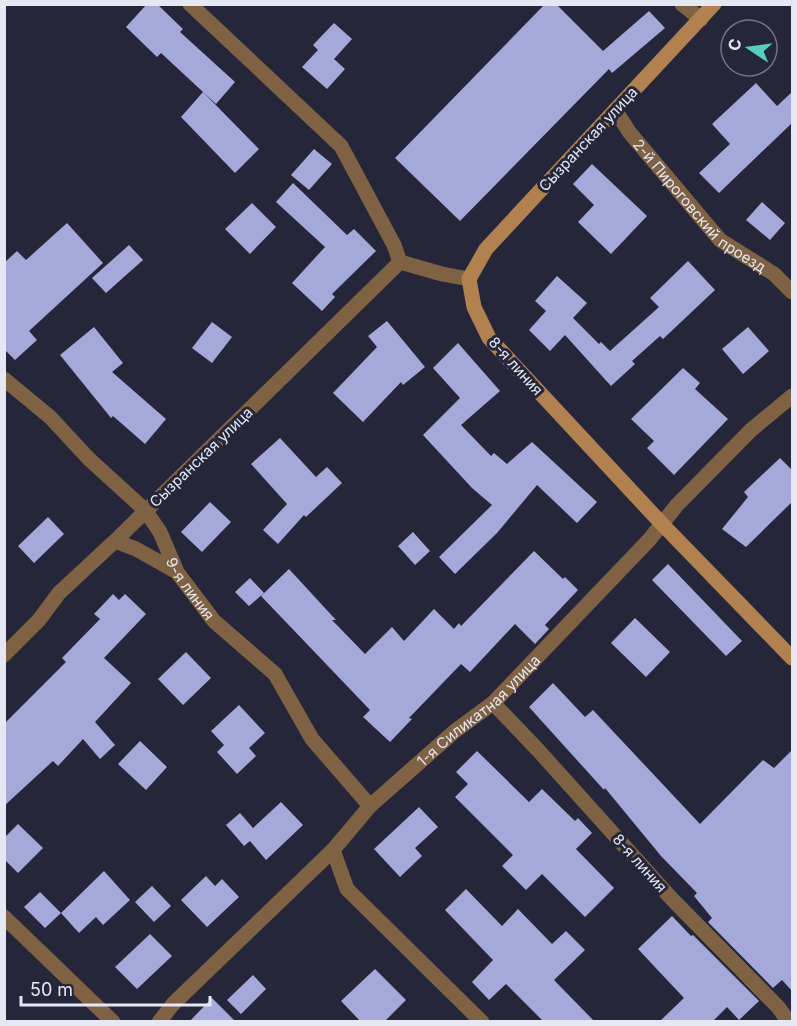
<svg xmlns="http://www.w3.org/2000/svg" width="797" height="1026" font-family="Inter,sans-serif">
<rect width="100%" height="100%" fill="#252639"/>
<!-- building -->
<path fill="#a4a9da" d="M147,4H157L183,29L180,32L235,82L216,104L161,53L157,57L126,27Z
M545,4H556L603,51L649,11L665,28L612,73L609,69L460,221L395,158Z
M334,23L352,39L334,59L345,69L327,89L302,67L318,50L313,45Z
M756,83L777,106L792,92V123L719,193L699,173L730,144L712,124Z
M203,92L259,149L235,173L181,117Z
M314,149L332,164L309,190L291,175Z
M592,164L647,216L611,254L578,222L594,205L573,184Z
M293,183L347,235L354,229L376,251L332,294L335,297L322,311L292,283L325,247L276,202Z
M762,202L785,223L770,240L746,220Z
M252,203L276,227L250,254L225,229Z
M67,223L103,263L29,331L37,340L15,360L4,349V263L17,251L26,260Z
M129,245L143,260L106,293L92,278Z
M688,261L715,290L663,339L660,336L632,361L635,364L611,386L565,335L550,351L529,330L546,311L535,301L557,276L587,303L573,318L599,344L601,342L610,351L659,307L650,298Z
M387,321L425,367L403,385L401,382L363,422L333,393L377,347L368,336Z
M212,322L232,337L212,363L192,348Z
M94,327L123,363L112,372L166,419L145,444L113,416L111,418L60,355Z
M748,327L769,351L743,374L722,349Z
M458,343L500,391L461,425L491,456L494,453L507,464L532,442L597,502L577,523L537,485L497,533L455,574L439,557L492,505L472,488L423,435L460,398L433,368Z
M683,368L700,383L695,389L728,419L674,475L647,448L654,441L631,419Z
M280,438L316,477L327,467L342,483L306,517L304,515L278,544L263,530L287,504L251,464Z
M780,458L792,470V502L746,547L722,529L748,497L744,492Z
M210,502L231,522L202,552L181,532Z
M48,517L64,534L34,563L18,546Z
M413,532L430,551L415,565L398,546Z
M534,551L563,579L565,577L578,590L545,625L549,629L535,644L515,624L470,672L461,664L409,718L412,719L390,742L363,717L370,710L261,596L289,569L336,620H332L365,654L392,627L404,641L434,609L454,629L459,623L461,626Z
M668,564L742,641L726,656L652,580Z
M250,578L264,593L249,606L235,592Z
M113,594L119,600L125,594L146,614L104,658L131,683L95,722L115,745L100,759L83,739L58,766L53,761L4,806V724L66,662L62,658L100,619L94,614Z
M635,618L670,652L646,677L611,643Z
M186,652L211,678L183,705L158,679Z
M553,683L585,717L593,710L700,824L763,760L774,768L792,750V991L782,980L773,988L708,922L712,918L694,896L697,893L661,856L605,788L604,790L529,707Z
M239,705L265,733L249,748L256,756L237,774L217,752L224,745L211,731Z
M140,741L167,767L146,790L118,764Z
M477,751L529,802L542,789L575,821L578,818L592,833L576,849L614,888L585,917L542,874L526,890L502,866L513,855L455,797L468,784L456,772Z
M281,802L303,825L266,860L250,841L244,846L226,825L240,813L253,828Z
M419,807L438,827L415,848L422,856L400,877L374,849Z
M18,824L43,848L18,873L4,859V838Z
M104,871L130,900L103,925L96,917L79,933L61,913L45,928L24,907L40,892L61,913Z
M206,876L215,886L222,879L239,897L207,927L181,900Z
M152,886L171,906L154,922L135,902Z
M466,889L502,926L518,909L552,944L566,931L585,950L554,980L595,1022H544L506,984L489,1000L472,982L493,960L445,910Z
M672,916L691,936L693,935L759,1001L739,1020L727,1007L712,1022H659L684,998L638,949Z
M150,934L172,956L137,989L115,967Z
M375,969L406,1000L384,1022H361L341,1001Z
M253,975L266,989L241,1014L227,1000Z
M212,998L236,1022H189Z"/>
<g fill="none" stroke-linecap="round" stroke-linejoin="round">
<!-- street -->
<g stroke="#7f6243" stroke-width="15">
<path d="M190,4L341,146L394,245L400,262L442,274L469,279"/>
<path d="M682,4L701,19"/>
<path id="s1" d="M615,110L630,133L720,240L774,274L792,292"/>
<path id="s2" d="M4,379L50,417L89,459L145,510L160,532L177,572L214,621L275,674L312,739L370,806"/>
<path d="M115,541L136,549L177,572"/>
<path d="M4,655L39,620L59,593L115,541L400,262"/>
<path d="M493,703L538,750L671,898L778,1007L789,1022"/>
<path d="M333,850L347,889L482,1022"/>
<path d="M4,917L113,1022"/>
<path id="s3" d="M159,1022L173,1004L333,850L370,806L455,731L493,703L649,540L677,505L751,430L792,396"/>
</g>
<!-- secondary -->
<path stroke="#b1814f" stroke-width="15" d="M714,4L486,249L469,279L474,307L489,338L662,524L792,658"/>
</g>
<g text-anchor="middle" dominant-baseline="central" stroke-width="6" stroke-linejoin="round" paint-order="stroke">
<!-- street labels -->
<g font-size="15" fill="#e5e7f3" stroke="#252639">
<text transform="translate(588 139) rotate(-47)">Сызранская улица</text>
<text stroke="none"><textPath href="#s1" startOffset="129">2-й Пироговский проезд</textPath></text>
<text transform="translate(516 366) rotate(48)">8-я линия</text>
<text transform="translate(201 457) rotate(-44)">Сызранская улица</text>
<text stroke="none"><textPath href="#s2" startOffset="284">9-я линия</textPath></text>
<text stroke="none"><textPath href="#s3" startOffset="447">1-я Силикатная улица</textPath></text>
<text transform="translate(640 863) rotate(48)">8-я линия</text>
</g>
</g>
<!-- border -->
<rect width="797" height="1026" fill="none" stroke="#e5e7f3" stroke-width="12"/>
<!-- north arrow -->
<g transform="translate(749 48) rotate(283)"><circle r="28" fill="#252639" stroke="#727383" stroke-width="1.5"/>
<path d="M0-4.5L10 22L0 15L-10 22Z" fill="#57cec1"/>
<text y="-9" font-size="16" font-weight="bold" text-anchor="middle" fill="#e5e7f3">С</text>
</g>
<!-- scale -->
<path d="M21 996v9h189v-9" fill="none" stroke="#e5e7f3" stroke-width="3"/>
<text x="30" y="996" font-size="18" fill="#e5e7f3" stroke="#252639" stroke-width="4.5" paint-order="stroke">50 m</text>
</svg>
